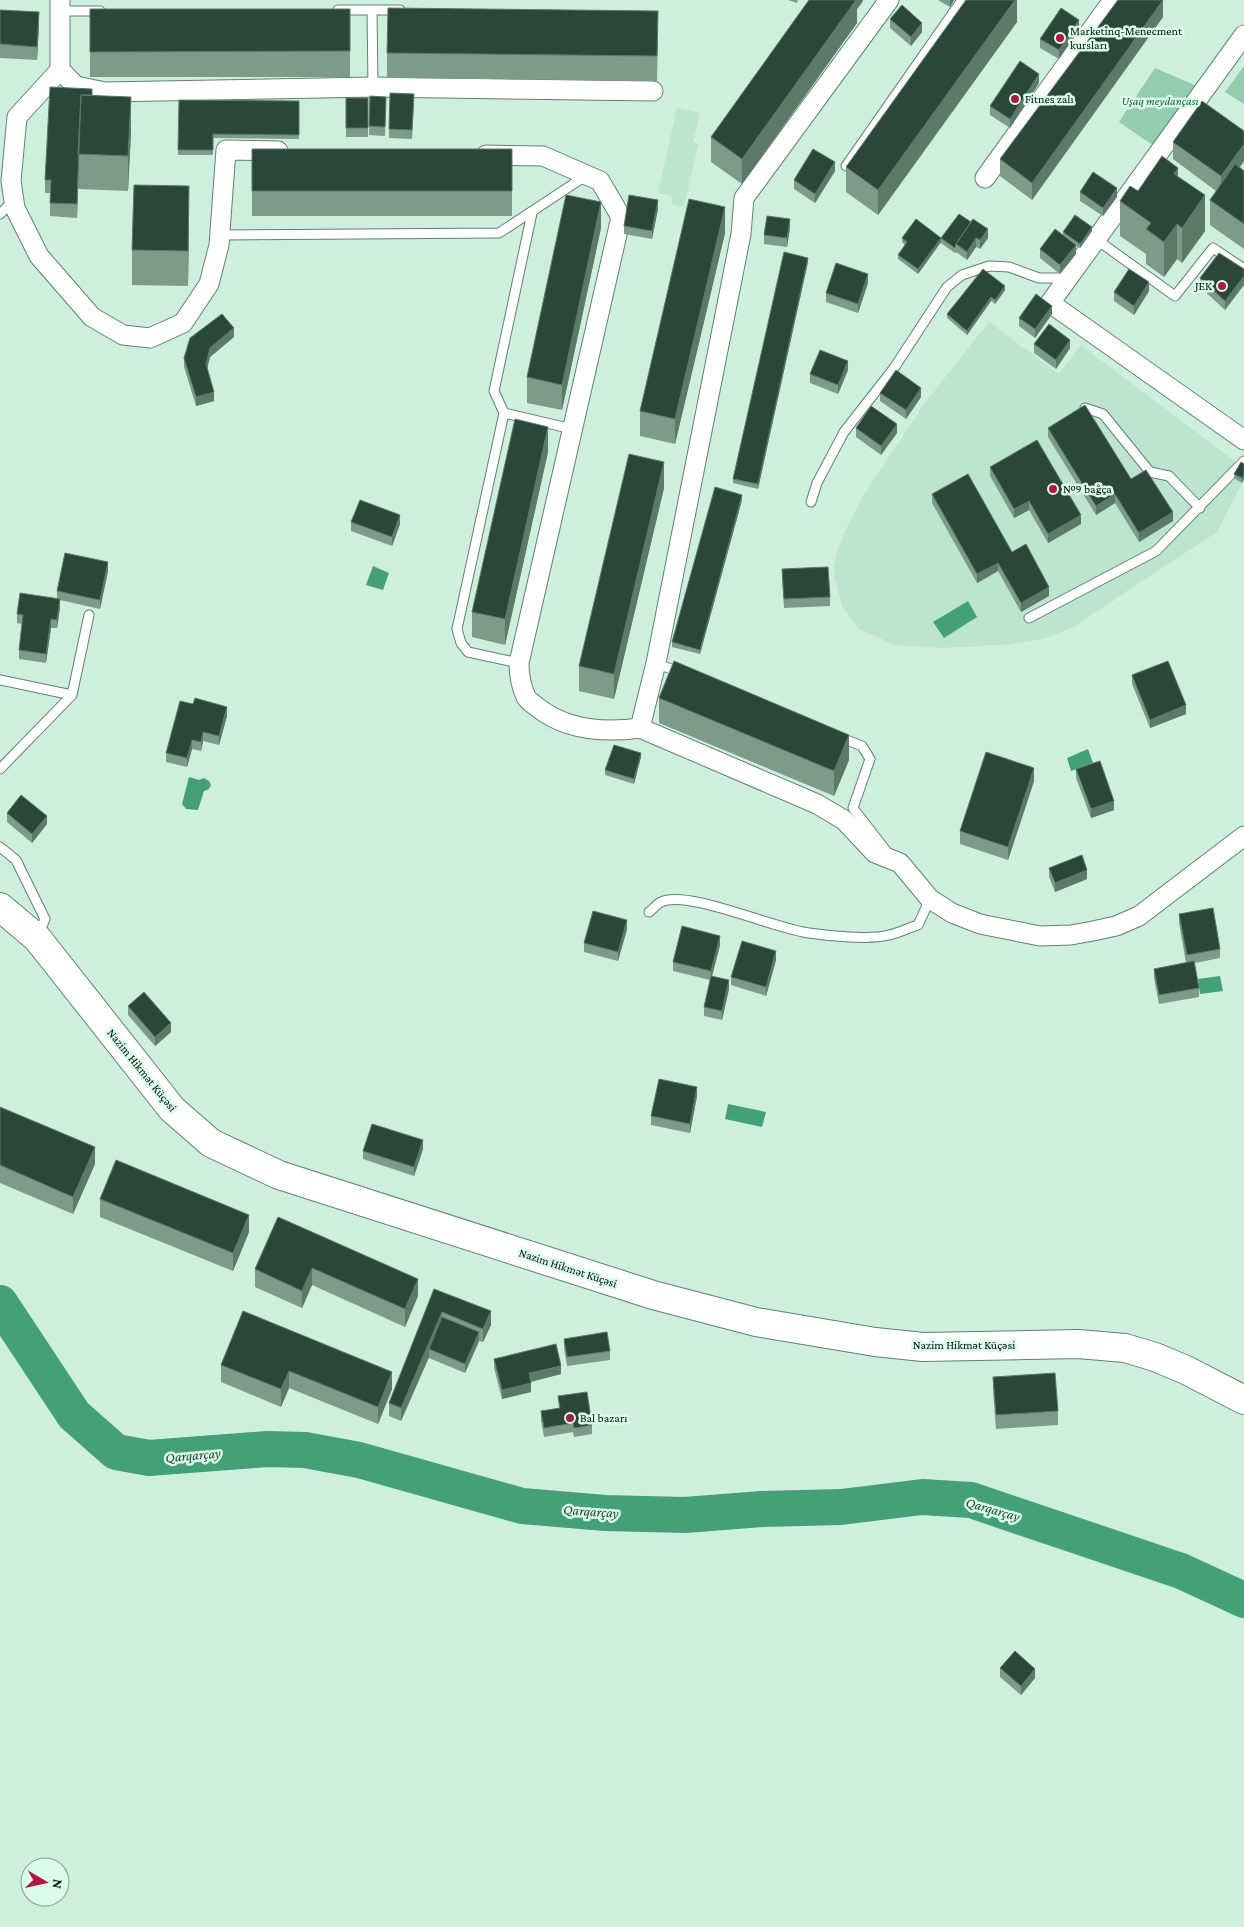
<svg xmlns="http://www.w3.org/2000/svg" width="1244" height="1927" font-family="'Crimson Pro',serif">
<rect width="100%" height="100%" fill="#ceefdd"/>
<!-- built -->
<path fill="#bce4cf" d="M677,108L700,113L693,142L698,144L684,207L672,204V196L658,193Z
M989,322L1059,374L1081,345L1244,468V479L1217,532L1073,627L1043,639L1011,644L945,648L895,645L859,629L842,606L834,575L836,554L847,527L863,496L925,403Z"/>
<!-- green -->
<path fill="#93cdaf" d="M1244,66V104L1225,92Z
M1155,68L1197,86L1154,146L1119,122Z"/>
<!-- water -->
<path fill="#44a077" d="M373,566L389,573L383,590L366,585Z
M968,601L977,617L944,638L933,622Z
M1088,749L1093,763L1071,771L1067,758Z
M189,777L199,780L204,778L209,781L211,785L209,789L204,791L198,810L186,809L182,804Z
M1220,976L1223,991L1200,994L1198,979Z
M728,1104L766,1112L762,1127L725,1119Z"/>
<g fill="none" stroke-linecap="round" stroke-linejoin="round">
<!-- river -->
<path stroke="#44a077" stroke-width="36" d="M0,1303L74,1415L116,1452L149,1458L268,1449L305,1450L359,1460L522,1506L605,1513L685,1515L762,1509L841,1507L922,1497L971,1500L1181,1571L1244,1600"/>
<defs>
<path id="service" d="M338,10H400
M372,10L373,87
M61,11H100
M846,166L962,0
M0,214L14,200
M219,235L499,233L587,175
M1097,240L1175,296L1213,248L1244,269
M1085,408L1103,414L1150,472L1169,476L1200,508
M504,413L572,429
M811,502L817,483L844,432L894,368L947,287L962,275L989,266L1009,267L1039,278H1067
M1029,618L1156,551L1244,461
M519,663L468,652L461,643L457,629L504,413L494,391L532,213
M656,663L681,673
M0,680L72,695
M839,737L862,746L870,759L853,808L887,852
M0,769L72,695L89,615
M0,847L16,860L45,919L38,936
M649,912C653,909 657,904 661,902C687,889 775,929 809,933C829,936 870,940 889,935C899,933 908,928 918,925L930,899"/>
<path id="minor" d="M60,0V70L17,117L11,181L15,208L39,256L92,317L123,335L150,338L183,323L209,284L219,245L226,150L278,151
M1244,35L1050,303L1244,440
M60,70L76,86L105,92L373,87L653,91
M486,155L543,156L600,181L621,217L519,663C519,674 521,686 526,697C528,701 534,704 537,707C567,731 604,733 640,728L656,663L741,234L744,198L889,0
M985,178L1113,0
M640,728L817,804L844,820L875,853L900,863L930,899L952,913L980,924L1040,936L1071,935L1093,931L1116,926L1139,916L1244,836"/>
<path id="primary" d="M0,907L37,938L172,1109L211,1143L279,1175L653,1295L756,1322L875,1342L923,1347L1078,1344L1125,1348L1155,1357L1186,1370L1244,1400"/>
</defs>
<!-- service casing -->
<use href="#service" stroke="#628070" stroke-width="11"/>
<!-- minor casing -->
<use href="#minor" stroke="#628070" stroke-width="21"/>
<!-- primary casing -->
<use href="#primary" stroke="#628070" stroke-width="30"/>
<!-- service -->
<use href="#service" stroke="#fff" stroke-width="9"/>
<!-- minor -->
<use href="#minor" stroke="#fff" stroke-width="19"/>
<!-- primary -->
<use href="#primary" stroke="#fff" stroke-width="28"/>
</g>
<!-- wall -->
<path fill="#7c9b8b" d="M788,0H798L797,3Z
M863,0V1L857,9V23L742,184L711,162V137Z
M938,0H954L950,7Z
M1017,0V22L878,215L846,192V167Z
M90,9H350V77H90Z
M0,10L39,26L37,60L0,58Z
M1163,17L1032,200L1000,176V159Z
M890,19L922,32L911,46L890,28Z
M1079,29L1059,59L1040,48V39Z
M658,37L657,81L387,78V53Z
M1039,83L1010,128L990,115V106Z
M92,95L131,132L128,191L78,189V187L77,218L50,216V193H45V180Z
M370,96L386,97L385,136L369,135Z
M346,98H368V137H346Z
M179,100L299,101V139L213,138V155H178Z
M414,103L412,139L389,138V129Z
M1244,131V161L1240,167L1244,171V249L1210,225V200L1216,191L1173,159V142Z
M252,149H512V216H252Z
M835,171L815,203L794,189V180Z
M1178,177L1205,231L1182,263L1177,259L1164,277L1146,264V254L1120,236V201L1138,191Z
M1080,192L1117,197L1103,216L1080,201Z
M658,209L652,239L624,234V226Z
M189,221L188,286L132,285V250Z
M601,228L562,410L527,403V377Z
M790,228L787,247L764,244V235Z
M1092,231L1080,248L1076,246V254L1060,274L1040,258V249L1063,235V232Z
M725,233L675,444L640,436V411Z
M902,238L941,242L918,274L898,259V255L905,245L902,242Z
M941,238H988L980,249L976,247L967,260L956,252L955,253L941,243Z
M808,262L758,489L733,483V479Z
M1244,269L1225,310L1200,287V278Z
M868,283L858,313L826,302V293Z
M1005,290L995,304L991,301L967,335L947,318V314Z
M1149,291L1134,315L1114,301V292Z
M1052,314L1035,338L1019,326V318Z
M234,337L210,357L207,369L214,401L196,406L184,367V358Z
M1034,344L1070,348L1056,369L1034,353Z
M848,370L838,394L810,383V374Z
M880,393L921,397L906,419L880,401Z
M856,428L897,433L881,455L856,437Z
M1048,428L1131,479L1173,521L1139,542L1115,503L1096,515L1048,437Z
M548,452L505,645L472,637V612Z
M1244,464L1242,483L1234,478V474Z
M990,467L1081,524L1048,543L1029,510L1014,518L990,476Z
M664,488L614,699L579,691V666Z
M932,494L1012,552L1049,596L1021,612L998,571L977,583L932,503Z
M742,500L700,654L672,647V642Z
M351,522L400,524L392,546L351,531Z
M108,571L100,609L60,600V608L57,628H51L46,663L19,659V650L22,624L17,623V614L57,598V591Z
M782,578L830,597V606L784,608Z
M1132,675L1186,714L1150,728L1132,684Z
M659,698L849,760L834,796L659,723Z
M193,704L227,716L219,745L203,741L201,751L192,749L187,767L166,762V753Z
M641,757L634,784L605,775V770Z
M1076,769L1114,810L1091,818L1076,778Z
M1034,781L1008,860L960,844V831Z
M7,813L47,824L32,843L7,822Z
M1049,868L1087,879L1055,892L1049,877Z
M1179,914L1220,949V958L1195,963L1199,988V997L1159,1004L1154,978V969L1186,963L1179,923Z
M627,929L618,961L584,952V943Z
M720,945L712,976L729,989L722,1020L704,1016V1007L710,980L673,971V962Z
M776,960L766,996L731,985V977Z
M128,1006L171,1032L155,1046L128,1015Z
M697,1096L690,1133L651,1125V1116Z
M0,1107L95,1164L73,1214L0,1183Z
M423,1149L414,1176L363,1159V1151Z
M100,1199L249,1232L233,1271L100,1217Z
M278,1217L418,1296L405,1327L312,1285L302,1308L255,1287V1269Z
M434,1289L491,1325L483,1342L479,1341L465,1373L429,1358V1357L401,1421L389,1416V1403Z
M243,1311L392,1389L378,1424L289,1388L281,1407L221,1382V1365Z
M564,1339L610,1351V1360L567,1366L564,1348Z
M494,1359L561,1374L531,1382V1392L502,1399L494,1368Z
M993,1377L1058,1411V1425L996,1429L993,1390Z
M558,1396L592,1425V1434L574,1437L573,1432L544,1437L541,1420V1411L559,1408Z
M1000,1668L1035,1678L1021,1695L1000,1677Z"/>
<!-- shaded-wall -->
<path fill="#5c796a" d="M856,0H863V1L857,9V23L742,184V159Z
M950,0H954L950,7Z
M1015,0H1017V22L878,215V190Z
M1163,0V17L1032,200V183Z
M39,12V26L37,60V47Z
M1079,20V29L1059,59V50Z
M922,23V32L911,46V37Z
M1039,74V83L1010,128V119Z
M131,97V132L128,191V156Z
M1244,144V161L1221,194V176Z
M835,162V171L815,203V194Z
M1178,168V203L1174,174Z
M78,174V187L77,218V204Z
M189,186V221L188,286V251Z
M1117,188V197L1103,216V208Z
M1205,195V231L1182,263V228Z
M658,200V209L652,239V231Z
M601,202V228L562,410V385Z
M725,207V233L675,444V419Z
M790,219V228L787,247V238Z
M1177,224V259L1164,277V242Z
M1092,227V231L1080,248V244Z
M988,229V238L980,249V240Z
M941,238V242L918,274V269Z
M976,238V247L967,260V252Z
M1076,245V254L1060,274V265Z
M808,258V262L758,489V484Z
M868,274V283L858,313V304Z
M1244,276V285L1225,310V301Z
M1149,282V291L1134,315V306Z
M1005,286V290L995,304V300Z
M991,297V301L967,335V331Z
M1052,306V314L1035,338V329Z
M234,328V337L210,357L206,373V364L210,348Z
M1070,340V348L1056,369V360Z
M848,361V370L838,394V385Z
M921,388V397L906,419V410Z
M214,392V401L196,406V397Z
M897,424V433L881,455V446Z
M548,427V452L505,645V619Z
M664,462V488L614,699V674Z
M1244,475V479L1242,483V478Z
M1115,494V503L1096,515V506Z
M742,495V500L700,654V650Z
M1029,501V510L1014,518V509Z
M1173,512V521L1139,542V533Z
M400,515V524L392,546V537Z
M1081,515V524L1048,543V534Z
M108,562V571L100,609V600Z
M998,563V571L977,583V574Z
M1049,587V596L1021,612V603Z
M60,599V608L57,628V620Z
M51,619V628L46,663V654Z
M1186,705V714L1150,728V720Z
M227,707V716L219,745V736Z
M203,732V741L201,751V742Z
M849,735V760L834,796V771Z
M192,740V749L187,767V758Z
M641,753V757L634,784V779Z
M1034,768V781L1008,860V847Z
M1114,801V810L1091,818V809Z
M47,816V824L32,843V834Z
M1087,870V879L1055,892V883Z
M627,920V929L618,961V952Z
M720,936V945L711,980V971Z
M776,951V960L766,996V987Z
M729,980V989L722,1020V1011Z
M171,1023V1032L155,1046V1037Z
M697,1087V1096L690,1133V1124Z
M423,1140V1149L414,1176V1167Z
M95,1147V1164L73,1214V1197Z
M249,1215V1232L233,1271V1253Z
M312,1268V1285L302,1308V1291Z
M418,1279V1296L405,1327V1309Z
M491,1311V1325L483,1342V1329Z
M442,1312V1325L429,1349V1357L401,1421V1408Z
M479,1332V1341L465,1373V1364Z
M561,1366V1374L529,1382V1373Z
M289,1371V1388L281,1407V1389Z
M392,1372V1389L378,1424V1407Z
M531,1383V1392L502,1399V1390Z
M1035,1669V1678L1021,1695V1686Z"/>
<!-- building -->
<path fill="#2b4739" stroke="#5c796a" d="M809,0H856L742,159L711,137Z
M966,0H1015L878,190L846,167Z
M1118,0H1163L1032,183L1000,159Z
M902,5L922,23L911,37L890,19Z
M388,8L658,11L657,56L387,53Z
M1061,8L1079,20L1059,50L1040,39Z
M90,9H350V51L90,52Z
M0,10L39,12L37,47L0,44Z
M1020,61L1039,74L1010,119L990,106Z
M50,87L92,89V95H81L77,204L50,203L51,180H45Z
M390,93L414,94L412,130L389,129Z
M81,95L131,97L128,156L78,154Z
M370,96L386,97L385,127L369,126Z
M346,98H368V128H346Z
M179,100L299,101V135L213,134V150H178Z
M1202,101L1244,131V144L1221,176L1173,142Z
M252,149H512V191H252Z
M813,149L835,162L815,194L794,180Z
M1162,156L1178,168L1174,174L1205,195L1182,228L1177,224L1164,242L1146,229L1151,223L1120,201L1130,186L1138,191Z
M1235,164L1244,171V224L1210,200Z
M1093,172L1117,188L1103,208L1080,192Z
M134,185L189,186L188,251L132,250Z
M566,195L601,202L562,385L527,377Z
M629,195L658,200L652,231L624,226Z
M689,199L725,207L675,419L640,411Z
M959,214L971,222L956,244L955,248L941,238Z
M1075,215L1092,227L1080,244L1063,232Z
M767,216L790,219L787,238L764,235Z
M916,219L941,238L918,269L898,255L907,242L902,238Z
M973,219L988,229L980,240L976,238L967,252L956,244Z
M1055,229L1076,245L1060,265L1040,249Z
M784,252L808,258L758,484L733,479Z
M1219,253L1244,269V276L1225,301L1200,278Z
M836,263L868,274L858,304L826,293Z
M983,269L1005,286L995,300L991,297L967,331L947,314Z
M1129,269L1149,282L1134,306L1114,292Z
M1036,294L1052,306L1035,329L1019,318Z
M222,314L234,328L210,348L206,364L214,392L196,397L184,358L190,338Z
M1049,324L1070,340L1056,360L1034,344Z
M820,350L848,361L838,385L810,374Z
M896,370L921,388L906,410L880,393Z
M1085,405L1131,479L1146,470L1173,512L1139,533L1115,494L1096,506L1048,428Z
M871,406L897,424L881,446L856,428Z
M515,419L548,427L505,619L472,612Z
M1037,440L1081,515L1048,534L1029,501L1014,509L990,467Z
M629,454L664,462L614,674L579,666Z
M1241,462L1244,464V475L1242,478L1234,474Z
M968,474L1012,552L1026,544L1049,587L1021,603L998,563L977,574L932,494Z
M715,487L742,495L700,650L672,642Z
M360,500L400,515L392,537L351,522Z
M65,553L108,562L100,600L57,591Z
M828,567L830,597L784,599L782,569Z
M20,593L60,599L57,620L51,619L46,654L19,650L23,615L17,614Z
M674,661L849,735L834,771L659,698Z
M1168,661L1186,705L1150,720L1132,675Z
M195,698L227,707L219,736L203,732L201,742L192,740L187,758L166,753L180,701L193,704Z
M614,745L641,753L634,779L605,770Z
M986,752L1034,768L1008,847L960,831Z
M1100,761L1114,801L1091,809L1076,769Z
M21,795L47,816L32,834L7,813Z
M1082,855L1087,870L1055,883L1049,868Z
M1213,908L1220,949L1187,955L1179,914Z
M593,911L627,920L618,952L584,943Z
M682,926L720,936L711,971L673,962Z
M742,941L776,951L766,987L731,977Z
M1194,961L1199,988L1159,995L1154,969Z
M711,976L729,980L722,1011L704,1007Z
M144,992L171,1023L155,1037L128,1006Z
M659,1079L697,1087L690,1124L651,1116Z
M0,1107L95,1147L73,1197L0,1165Z
M372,1124L423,1140L414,1167L363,1151Z
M116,1160L249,1215L233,1253L100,1199Z
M278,1217L418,1279L405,1309L312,1268L302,1291L255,1269Z
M434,1289L491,1311L483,1329L442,1312L401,1408L389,1403Z
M243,1311L392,1372L378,1407L289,1371L281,1389L221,1365Z
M442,1317L479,1332L465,1364L429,1349Z
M607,1332L610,1351L567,1357L564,1339Z
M556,1344L561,1366L529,1373L531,1383L502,1390L494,1359Z
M1055,1373L1058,1411L996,1415L993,1377Z
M587,1392L592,1425L574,1428L573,1423L544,1428L541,1411L560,1408L558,1396Z
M1015,1651L1035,1669L1021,1686L1000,1668Z"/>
<!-- markers -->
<g fill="#ac1843" stroke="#dbfcea" stroke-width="2">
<circle cx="1060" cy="38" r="5"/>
<circle cx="1015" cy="99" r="5"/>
<circle cx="1222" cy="286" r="5"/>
<circle cx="1053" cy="489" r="5"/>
<circle cx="570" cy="1418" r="5"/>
</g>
<g text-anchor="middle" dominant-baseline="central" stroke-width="5" stroke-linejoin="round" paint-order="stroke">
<!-- poi labels -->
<g font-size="12" fill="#040f09" stroke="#dbfcea" text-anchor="start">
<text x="1070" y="31">Marketinq-Menecment<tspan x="1070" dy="14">kursları</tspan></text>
<text x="1025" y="99">Fitnes zalı</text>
<text x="1212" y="286" text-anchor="end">JEK</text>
<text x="1063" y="489">№9 bağça</text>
<text x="580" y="1418">Bal bazarı</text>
</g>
<!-- park labels -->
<g font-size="12" font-style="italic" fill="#185d41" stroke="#dbfcea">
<text x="1160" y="101">Uşaq meydançası</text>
</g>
<!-- street labels -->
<g font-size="12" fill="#040f09" stroke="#dbfcea">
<text transform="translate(142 1070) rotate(51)">Nazim Hikmət Küçəsi</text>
<text transform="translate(568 1268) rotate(18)">Nazim Hikmət Küçəsi</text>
<text x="964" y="1345">Nazim Hikmət Küçəsi</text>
</g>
<!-- water labels -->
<g font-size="14" font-style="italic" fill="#1f4634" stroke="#dbfcea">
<text transform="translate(193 1455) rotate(-5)">Qarqarçay</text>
<text transform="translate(993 1509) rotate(16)">Qarqarçay</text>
<text transform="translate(591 1511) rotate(4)">Qarqarçay</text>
</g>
</g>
<!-- north arrow -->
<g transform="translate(45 1882) rotate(99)"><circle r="24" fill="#dbfcea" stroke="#859d90"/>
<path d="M0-4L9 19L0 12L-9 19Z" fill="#ac1843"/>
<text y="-8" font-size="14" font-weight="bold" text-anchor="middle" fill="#040f09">N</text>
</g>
</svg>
